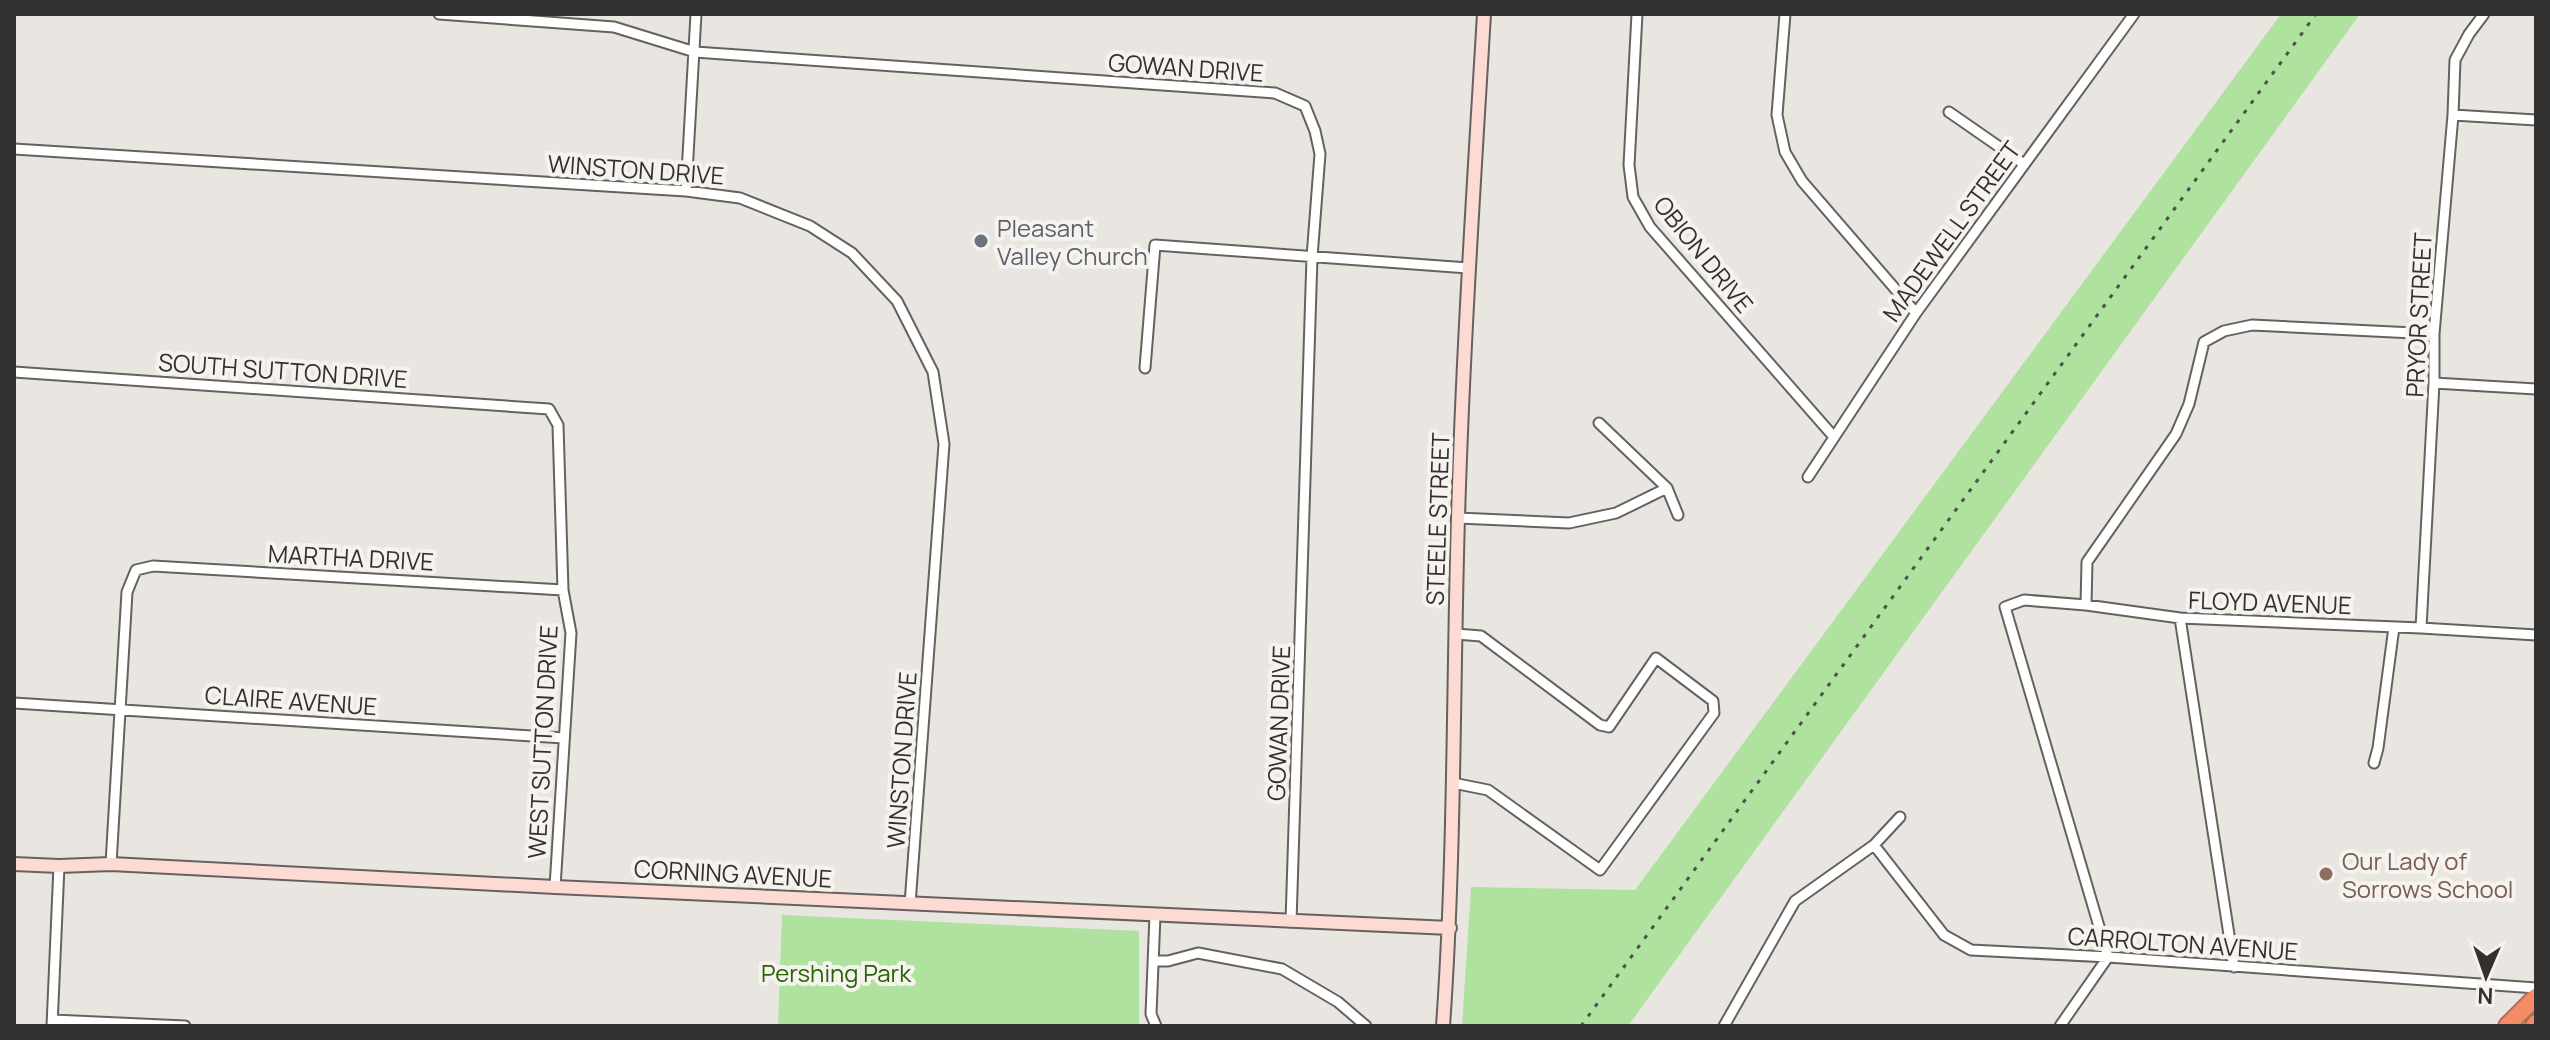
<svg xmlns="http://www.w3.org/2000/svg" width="2550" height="1040" font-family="Manrope,sans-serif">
<rect width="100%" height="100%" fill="#e9e6e2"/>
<!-- green -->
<path fill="#aee29e" d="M2281,14H2360L1628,1026H1462L1471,887L1635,890Z
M782,915L1139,931V1026H778Z"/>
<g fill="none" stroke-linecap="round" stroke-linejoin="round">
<defs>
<path id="street" d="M439,14L614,27L695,52L1275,93L1305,106L1315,131L1320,154L1312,257L1291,922
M1637,14L1629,165L1633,197L1650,227L1834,437
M1785,14L1777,115L1785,152L1802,181L1916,313
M1949,112L2024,164
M2453,115L2536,120
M14,149L686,191L740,198L810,226L852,253L897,301L933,372L944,444L910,904
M686,191L696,14
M1145,368L1155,245L1468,268
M14,372L549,409L558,425L563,590L571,633L555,887
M2434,383L2536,389
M1599,423L1667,488L1678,515
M1808,477L1916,313L2134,14
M1458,518L1569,523L1616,513L1667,488
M2086,605L2087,562L2176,434L2189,404L2204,342L2224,331L2252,325L2434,334
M2180,618L2234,967
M2421,628L2434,383V334L2453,115L2455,60L2469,34L2484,14
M14,703L564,738
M2374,763L2378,748L2394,627
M1453,783L1488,790L1600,870L1714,713L1713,701L1656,658L1609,727L1600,725L1481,636L1456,634
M1874,845L1944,935L1971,950L2108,957L2536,988
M111,864L127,592L136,570L153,566L563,590
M1155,915L1151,1014L1156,1026
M1154,961H1168L1198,953L1282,969L1338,1002L1366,1026
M53,1020L185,1026
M52,1026L59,866
M1724,1026L1795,901L1874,845L1900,817
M2060,1026L2108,957L2005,607L2024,600L2086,605L2180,618L2421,628L2536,635"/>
<path id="secondary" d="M14,864L59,866L111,864L555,887L1450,928
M1443,1026C1455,856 1453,687 1458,517C1463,349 1474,182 1484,14"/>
<path id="highway" d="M2507,1026L2536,997
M2534,1026L2536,1023"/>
</defs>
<!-- street casing -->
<use href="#street" stroke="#65625e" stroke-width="13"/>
<!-- secondary casing -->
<use href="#secondary" stroke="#65625e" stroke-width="16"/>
<!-- highway casing -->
<use href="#highway" stroke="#b06c54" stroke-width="20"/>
<!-- street -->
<use href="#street" stroke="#fff" stroke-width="9"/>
<!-- secondary -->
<use href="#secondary" stroke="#fcdcd2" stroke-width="12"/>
<!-- highway -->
<use href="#highway" stroke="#f48c68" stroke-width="16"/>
<!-- rail -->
<path stroke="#52504e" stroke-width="3" stroke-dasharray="4 8" stroke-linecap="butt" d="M1581,1026L2316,14"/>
</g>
<!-- markers -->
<circle fill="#6b7280" stroke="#f6f3ef" stroke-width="3" cx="981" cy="241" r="8"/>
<circle fill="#8d6e63" stroke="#f6f3ef" stroke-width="3" cx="2326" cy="874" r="8"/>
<g text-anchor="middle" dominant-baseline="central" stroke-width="8" stroke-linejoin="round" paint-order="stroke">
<!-- street labels -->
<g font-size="24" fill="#32312f" stroke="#f6f3ef">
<text transform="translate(1186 67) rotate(4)">GOWAN DRIVE</text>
<text transform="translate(636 169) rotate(4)">WINSTON DRIVE</text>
<text transform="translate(1951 231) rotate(-54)">MADEWELL STREET</text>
<text transform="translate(1704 254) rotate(51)">OBION DRIVE</text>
<text transform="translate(2418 315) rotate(-87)">PRYOR STREET</text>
<text transform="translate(283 370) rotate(4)">SOUTH SUTTON DRIVE</text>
<text transform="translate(1437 519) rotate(-88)">STEELE STREET</text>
<text transform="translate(351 557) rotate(3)">MARTHA DRIVE</text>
<text transform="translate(2270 602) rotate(2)">FLOYD AVENUE</text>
<text transform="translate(291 700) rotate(4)">CLAIRE AVENUE</text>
<text transform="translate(1278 723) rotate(-88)">GOWAN DRIVE</text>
<text transform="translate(542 742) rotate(-87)">WEST SUTTON DRIVE</text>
<text transform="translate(901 760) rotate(-86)">WINSTON DRIVE</text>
<text transform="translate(733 873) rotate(3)">CORNING AVENUE</text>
<text transform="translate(2183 943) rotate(4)">CARROLTON AVENUE</text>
</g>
<!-- worship labels -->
<g font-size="24" fill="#5b616d" stroke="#f6f3ef" text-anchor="start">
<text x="997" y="227">Pleasant<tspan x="997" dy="28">Valley Church</tspan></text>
</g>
<!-- education labels -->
<g font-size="24" fill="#785e54" stroke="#f6f3ef" text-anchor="start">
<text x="2342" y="860">Our Lady of<tspan x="2342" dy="28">Sorrows School</tspan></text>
</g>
<!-- park labels -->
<g font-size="24" fill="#256403" stroke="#f6f3ef">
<text x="836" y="972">Pershing Park</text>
</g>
</g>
<!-- border -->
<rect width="2550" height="1040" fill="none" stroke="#32312f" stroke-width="32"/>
<!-- north arrow -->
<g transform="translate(2486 976) rotate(182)" stroke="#f6f3ef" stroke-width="6" paint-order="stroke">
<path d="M0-6L14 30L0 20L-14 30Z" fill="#32312f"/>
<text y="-12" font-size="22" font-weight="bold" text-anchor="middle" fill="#32312f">N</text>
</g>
</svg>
